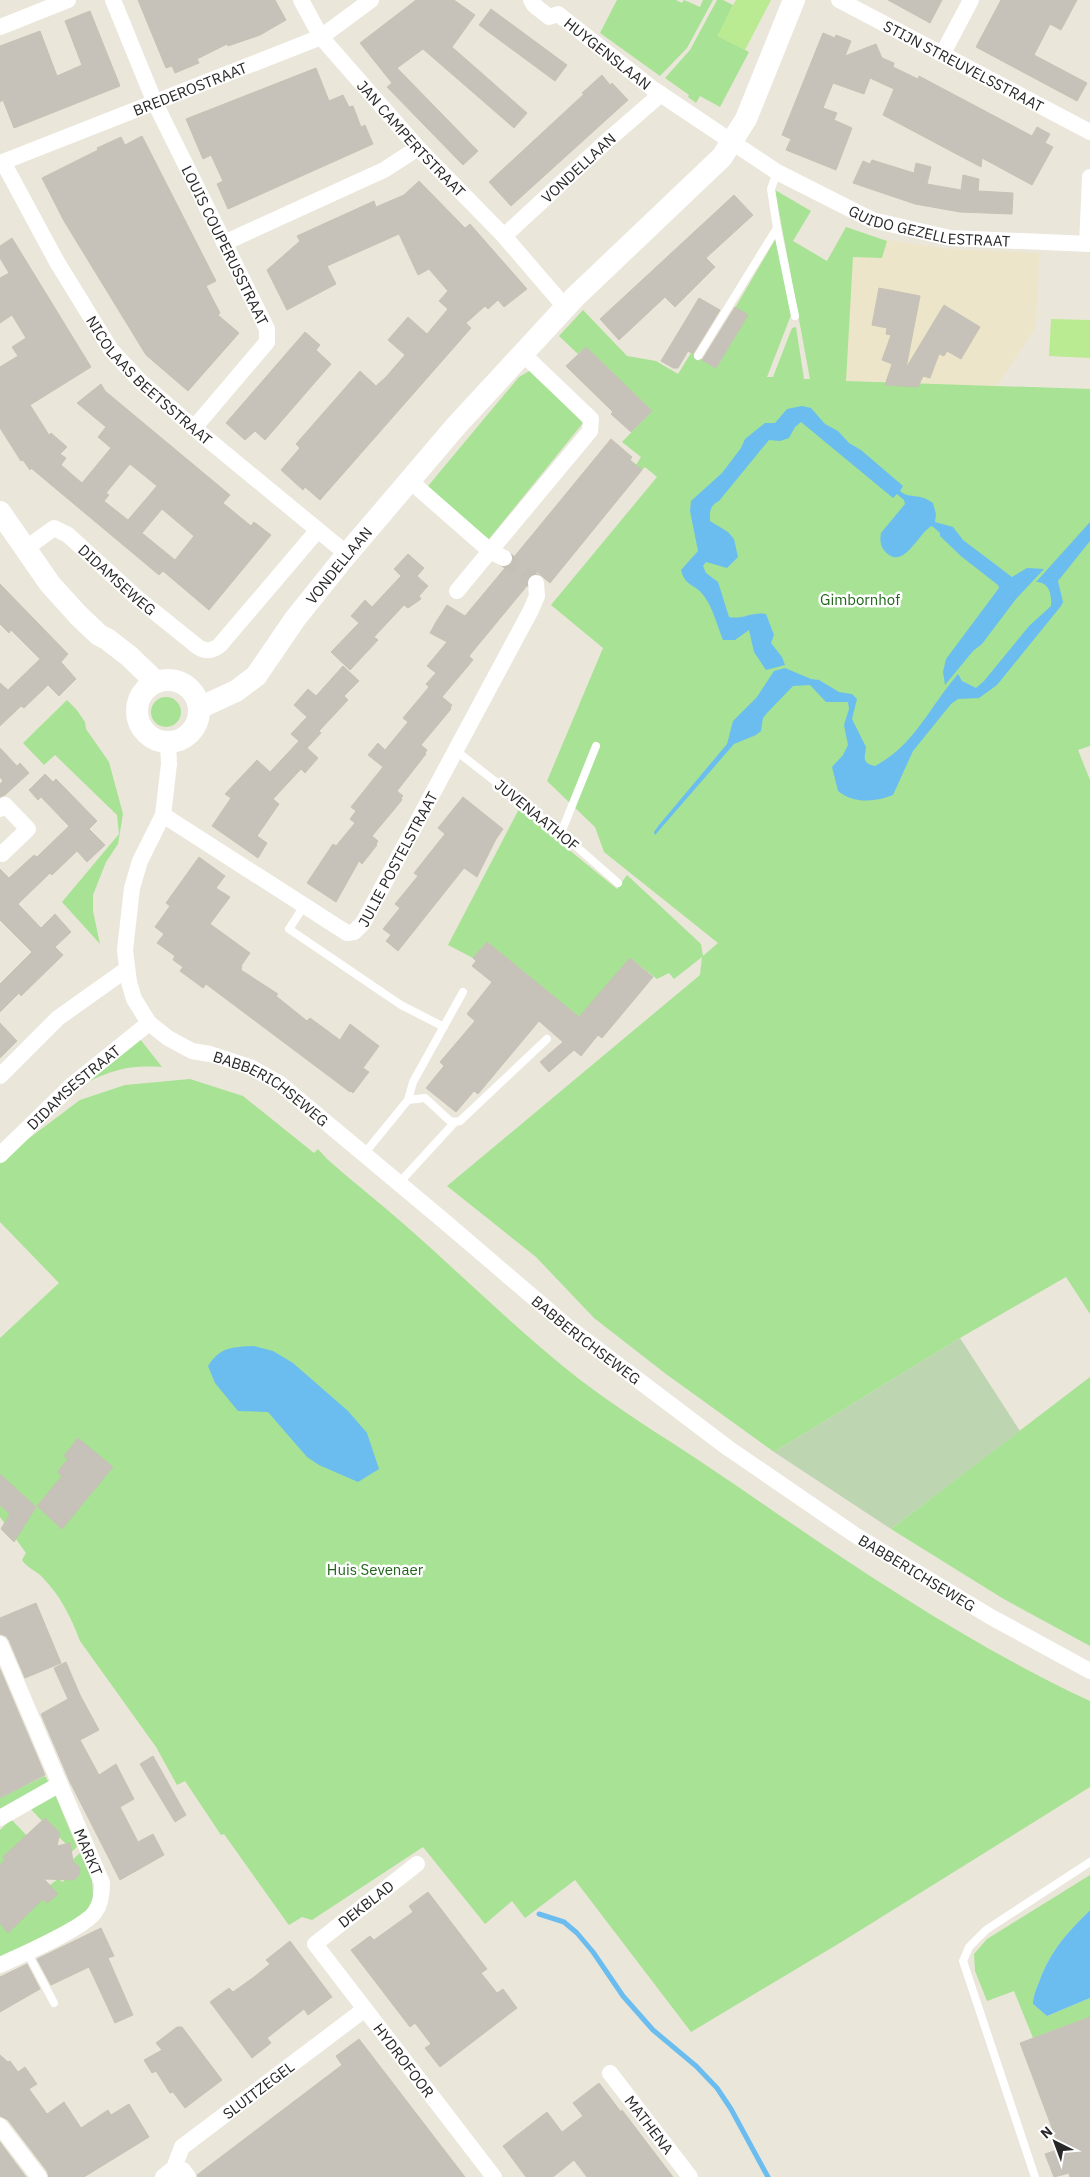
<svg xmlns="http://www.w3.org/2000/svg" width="1090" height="2177" font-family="'IBM Plex Sans',sans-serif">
<rect width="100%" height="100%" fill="#ebe6da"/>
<!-- education -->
<path fill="#ede5c9" d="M851,235L950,249L1039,253L1036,327L997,386L918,387L832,382Z"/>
<!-- green -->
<path fill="#a7e295" d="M617,0H676L682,3L684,0L700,7L703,0H713L687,48L660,76L600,33Z
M717,0H723L733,5L718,36L749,52L720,107L700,96L696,103L688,97L689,95L665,78L690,50Z
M775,190L811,211L793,241L827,261L846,227L887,241L882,258L853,257L846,381L1090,389V746L1078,750L1090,780V1314L1066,1277L960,1338L774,1452L666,1374L594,1318L536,1257L447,1186L700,975L702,957L674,979L669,973L657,979L630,958L580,1018L487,942L473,958L448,945L519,809L617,889L627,875L701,944L703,956L718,943L604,852L595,827L547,781L603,648L551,605L657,477L645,467L642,470L636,465L641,457L622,442L652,411L586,347L578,354L559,336L583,310L627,356L656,361L678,374L691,353L716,368L747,316L735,308L776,238L791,315L767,377H773L792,328L796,327L804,379H810Z
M531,370L583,423L489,539L455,515L428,486L519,377Z
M151 712a15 15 0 1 1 30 0a15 15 0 1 1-30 0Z
M67,700L76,709L85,722L86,729L109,762L123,814L118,844L106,862L93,895V911L100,944L62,902L119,834L117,815L55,755L44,765L23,743Z
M140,1039L162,1067C127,1065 114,1070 83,1084Z
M190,1079L243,1096L314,1153L318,1149L327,1159C353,1182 380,1203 406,1226C464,1277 519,1332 579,1379C627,1416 679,1446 728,1480C845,1560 961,1641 1090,1701V1787L843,1941L691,2032L575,1880L525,1918L512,1901L485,1924L423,1847L312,1920L302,1917L289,1925L288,1924L224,1834L221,1835L185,1781L177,1785L156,1747L80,1641C72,1619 60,1595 43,1578C36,1570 28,1569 22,1560L26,1553L0,1517V1338L59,1283L0,1222V1160L80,1100L125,1085Z
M1090,1377V1646L1002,1598L891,1529Z
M45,1776L51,1786L0,1810V1798Z
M54,1792L77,1847L66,1857V1844L59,1837L60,1834L45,1818L42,1821L27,1805Z
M11,1819L29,1838L0,1865V1830Z
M80,1853L92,1879L93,1897L91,1905L79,1919L0,1958V1923L58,1879L63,1882L66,1878L74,1880L79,1875L80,1868L70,1862Z
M1090,1875V1910C1066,1934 1051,1950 1039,1982C1036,1990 1033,1996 1033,2004L1047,2016L1090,1998V2017L1033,2038L1014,1991L987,2001L975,1971L974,1954L987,1939Z"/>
<!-- cemetery -->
<path fill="#bed5b1" d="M960,1338L1020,1431L891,1529L774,1452Z"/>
<!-- pitch -->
<path fill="#baea91" d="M736,0H771L745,50L717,36Z
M1051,319L1090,320V358L1049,356Z"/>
<!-- water -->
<path fill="#6bbdef" d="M802,406L811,408L825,424L838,431L849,443L861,450L903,486L900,491C911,500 918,492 933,503L936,514L935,522L953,527L963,540L1012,577L1027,568L1044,569L1016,599L982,644L973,651L945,685L943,672L946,659L999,588L998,585L962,557L940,536V533L932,526C918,532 903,575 883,549C880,544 880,538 881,533L905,504L904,500L897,494L893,498L801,422L795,427L789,438L780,441L769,440L719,501C709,506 710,512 710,521L728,532L734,539L738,557L727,568L706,562L703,566L706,573L718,582L729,617C742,620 753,611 766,614L774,635L771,643L782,657L785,665L766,670L754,652L749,630L735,640H723C717,625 713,608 704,596C696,584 685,587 681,570L698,551L690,511L691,501L722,473L741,448L745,439L765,423H775L787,409Z
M1090,522V541L1058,581L1063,602L1061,606L997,685L979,698L958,699L951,704L913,751L893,795C876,802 853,804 838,791L832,767L843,755L848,745L844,725L849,709L848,702H826L810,685L793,686L767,713L763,718L761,731L756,735L734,744L655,835L654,832L659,825L727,744L733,721L757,697L774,671L785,668L811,679L819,680L839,692L852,694L857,699L852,719L866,747C865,757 861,763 875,766C915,745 930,706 958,674L962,681L976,688L984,681L1029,626L1051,606C1052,594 1049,582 1036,582Z
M254,1346L273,1351L293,1363L348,1411L367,1433L379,1469L358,1482L319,1465L307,1457L268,1412L238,1411L215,1383L208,1366C220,1347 232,1347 254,1346Z
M1090,1910V1998L1047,2016L1033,2004C1033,1996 1036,1990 1039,1982C1051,1950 1066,1934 1090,1910Z"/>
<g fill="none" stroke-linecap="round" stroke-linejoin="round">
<!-- stream -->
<path stroke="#6bbdef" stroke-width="5" d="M539,1914L564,1922L577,1933L593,1952L623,1996L653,2030L696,2066L717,2088L731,2109L768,2177"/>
</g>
<!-- building -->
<path fill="#c6c2ba" stroke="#c6c2b4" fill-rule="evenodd" d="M138,0H275L286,20L260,35L228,46L227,44L197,59L199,63L175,73L172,66L166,68Z
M416,0H454L475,15L452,47L527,113L514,128L423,49L397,68L478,151L463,165L387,87L392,83L360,43Z
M888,0H942L930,23Z
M1001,0H1077L1061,30L1050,24L1034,55L1087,83L1077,101L976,47Z
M491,9L567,65L555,81L479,25Z
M90,11L120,86L14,128L3,100L0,102V46L40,31L57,76L82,65L65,21Z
M823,33L835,38L836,35L851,41L845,56L876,44L882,58L894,63L893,67L918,79L919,76L1032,136L1037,127L1050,134L1045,143L1053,147L1032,185L982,158L981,167L883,115L894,89L870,78L864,94L833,83L823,108L837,113L834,120L852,128L836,170L786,150L791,139L782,135Z
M316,68L329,101L343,95L349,107L353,106L361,127L365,125L373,144L228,209L217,184L223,181L211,155L203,159L186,119Z
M602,75L610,85L612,83L628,100L511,206L489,182L584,94L582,93Z
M142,136L216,281L206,286L220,313L218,315L239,333L188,391L146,355L64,221L42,178L98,150L97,148L121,137L125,145Z
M872,160L914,173L916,163L931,167L927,184L961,190L963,175L979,179L978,191L1013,193L1012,214L960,212L915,204L853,183L863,161L870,164Z
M419,181L465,228L470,224L527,289L504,307L498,300L488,309L485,306L466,323L471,328L320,500L305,487L303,490L281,470L300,448L296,444L360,371L376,386L386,377L405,355L388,340L408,317L427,334L448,309L439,301L448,291L429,269L418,275L399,234L327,266L336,284L287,310L267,270L300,241L297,236L374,201L376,207L404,195Z
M734,195L753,215L706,258L715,267L675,307L665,297L619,340L600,319Z
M12,238L91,367L30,405L49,435L51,433L67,447L60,454L66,458L61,465L82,483L111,448L98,437L106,427L77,403L101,384L105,391L230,495L223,503L251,526L254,522L271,535L209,610L163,571L159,575L31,468L30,470L23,460L21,461L0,428V367L18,356L12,347L26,338L12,315L0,323V278L9,273L0,258V246ZM130,464L157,486L128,520L104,501L109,495L106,493ZM162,509L194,536L175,560L142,533Z
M879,288L920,296L906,368L944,305L980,327L961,359L947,351L944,356L939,354L930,378L923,376L918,387L885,385L892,364L882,360L891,335L886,334L887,328L872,325Z
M699,298L720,310L693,354L688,351L678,368H673L661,361Z
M735,307L748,315L716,368L702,360Z
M305,332L320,345L316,350L331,364L265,440L255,431L245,440L226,423Z
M586,347L652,411L631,432L611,414L613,412L566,366Z
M611,439L632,457L630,460L642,470L550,583L537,572L530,575L527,579L526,587L469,656L473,660L442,697L452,705L450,708L451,709L421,745L427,750L425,753L426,754L397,791L403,796L401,798L402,800L372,836L378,841L376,844L377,845L362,864L359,861L336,902L307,883L333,844L336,846L355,823L350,819L356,811L351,807L383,767L368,755L378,743L385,750L408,722L403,718L429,687L426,684L436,673L427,666L447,642L430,633L436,622L447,605L465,616L505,568L513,563L514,557Z
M408,554L424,568L417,576L428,586L419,596L421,599L408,608L404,605L374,637L378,640L350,670L331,652L359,623L351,616L365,600L372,607L401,576L394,569Z
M0,584L68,654L61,662L76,679L59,696L48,685L24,708L21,706L0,726V683L8,690L40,659L11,630L9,633L0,624Z
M343,666L359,681L344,696L348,700L319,731L321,733L307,748L318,758L305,773L301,769L273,799L279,804L257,836L267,843L258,858L212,826L231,798L225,794L257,760L270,772L299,741L291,734L307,717L294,705L308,689L316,696Z
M0,748L17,766L20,763L29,773L5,795L0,797V784L3,781L0,777Z
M45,774L53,782L56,779L97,821L89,829L105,845L87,862L77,851L52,875L50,873L18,904L41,928L55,914L71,932L55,947L63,955L21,996L19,993L0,1012V984L32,952L0,920V869L9,878L34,855L37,857L69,826L41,797L38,800L29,790Z
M463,797L503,829L496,839L477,877L464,868L398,951L386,941L391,935L383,929L400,908L395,904L418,876L414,873L445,834L438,828Z
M199,857L225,876L216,888L230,897L210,924L250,953L241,966L242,967L241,970L278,994L276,996L307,1021L310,1018L340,1040L350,1024L379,1046L363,1068L369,1072L353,1093L351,1091L350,1092L206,984L203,988L180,971L183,967L173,960L175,956L157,943L164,934L155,927L170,906L166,903Z
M487,942L579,1017L630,958L653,977L602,1038L598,1035L581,1056L574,1050L549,1072L540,1062L563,1042L539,1021L478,1094L474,1091L456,1112L426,1088L444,1066L440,1062L475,1021L467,1014L492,982L472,966L476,961L473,958Z
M0,1023L17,1041L0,1058Z
M78,1438L113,1467L62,1529L37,1506L62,1476L57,1472L68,1459L64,1456Z
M0,1474L36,1507L14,1542L1,1529L10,1514L0,1505Z
M36,1603L61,1663L25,1678L9,1640L6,1636L0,1634V1618Z
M66,1662L80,1695L99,1730L80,1740L99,1775L116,1764L134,1799L120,1807L138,1842L153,1834L164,1855L120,1880L70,1782L41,1714L68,1699L54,1668Z
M0,1669L45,1775L0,1798Z
M153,1756L186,1815L175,1822L140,1764Z
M45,1818L60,1833L57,1846L70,1843L73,1861L80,1868L79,1875L74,1880L44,1879L58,1894L47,1903L43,1899L8,1933L0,1923V1865L5,1860L3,1857Z
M428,1892L487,1969L481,1973L497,1993L503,1989L517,2008L440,2067L425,2048L431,2044L415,2023L410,2027L351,1950L370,1936L374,1940L413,1912L409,1906Z
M101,1928L114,1956L108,1958L133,2015L115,2023L89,1967L51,1985L37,1959Z
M290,1941L332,1997L308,2015L304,2009L267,2038L271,2043L252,2058L210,2002L229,1988L233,1992L254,1977L270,1964L266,1960Z
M27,1964L40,1989L0,2012V1977Z
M1090,2017V2177H1070L1069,2173L1054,2177L1045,2154L1060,2149L1020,2043Z
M177,2027H182L222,2080L185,2108L173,2092L170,2093L156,2071L152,2073L144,2060L162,2050L156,2043Z
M359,2039L465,2177H198L197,2175L342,2065L336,2056Z
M0,2055L8,2062L10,2061L18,2072L25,2067L37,2084L29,2089L47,2114L64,2102L81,2128L108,2110L111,2115L129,2104L149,2137L84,2177H49L47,2171L8,2120L0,2116Z
M599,2083L621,2112L622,2110L673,2177H587L574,2160L553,2177H526L503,2146L547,2112L562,2132L583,2116L573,2103Z
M0,2142L26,2177H0Z"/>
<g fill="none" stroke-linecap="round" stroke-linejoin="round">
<!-- street-tunnel -->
<path stroke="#c4c0b6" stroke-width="16" stroke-dasharray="16 8" stroke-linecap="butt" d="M504,558L536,583"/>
<!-- lane -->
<path stroke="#fff" stroke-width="8" d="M777,228L795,316
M698,356L777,228L771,189L777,172
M455,750L561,833L618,883
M561,833L596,746
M304,906L289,929L401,1005L444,1027
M408,1100L425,1098L450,1121L455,1122L460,1121L547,1039
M364,1154L408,1100L413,1082L463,992
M399,1183L455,1122
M27,1952L54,2003
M1035,2177L963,1961L969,1947L986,1930L1090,1862"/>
<!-- street -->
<g stroke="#fff" stroke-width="16">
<path id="s1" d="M113,0L155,103L267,329V342L194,428"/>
<path id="s2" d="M301,0L321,37L418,148L504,236L565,307"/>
<path id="s3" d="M531,0L534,5L549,17L558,14L653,89L777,172L872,220L950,238L1090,244"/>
<path id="s4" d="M839,0L1090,132"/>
<path d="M0,27L68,0"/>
<path d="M943,53L971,0"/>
<path id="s5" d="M3,162L57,262L111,350L141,382L194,428L347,554"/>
<path id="s6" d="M0,163L321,37L371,0"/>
<path id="s7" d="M504,236L608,140L661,94"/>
<path d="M224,243L384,170L418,148"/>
<path d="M1087,244L1090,177"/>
<path d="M409,480L490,551L590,431L591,419L522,353"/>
<path id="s8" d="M25,549L54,528L68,535L136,597L198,647C206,652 213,651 220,645L317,531"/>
<path d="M457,591L490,551L504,558"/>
<path id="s9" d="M168,742L169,764L163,815L140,861L132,888L125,950L129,982L134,999L149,1023L168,1038L192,1051L210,1054L250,1067L279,1083L444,1221L568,1327L728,1448L855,1535L991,1617L1090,1671"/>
<path d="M0,809L5,805L28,829L2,854L0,852"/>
<path id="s10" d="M163,815L347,933L354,932L363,923L531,610L537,596L536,583"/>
<path d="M0,1076L58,1018L127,969"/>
<path id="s11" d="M0,1155L72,1085L149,1023"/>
<path id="s12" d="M0,1644L102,1883C102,1892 101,1904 95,1912C83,1929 21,1955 0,1965"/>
<path d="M0,1818L60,1784"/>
<path id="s13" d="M417,1864L315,1944L494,2177"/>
<path id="s14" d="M610,2073L690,2177"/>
<path d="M0,2126L39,2177"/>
<path d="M174,2168L183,2170L188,2177"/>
<path id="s15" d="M163,2177L174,2168L182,2147L365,2009"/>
</g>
<!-- secondary -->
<g stroke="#fff" stroke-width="22">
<path d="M0,512L50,584L78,615L99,635L107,639L129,656L156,682"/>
<circle cx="168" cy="711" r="31"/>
<path id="s16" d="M199,708L236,691L256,676L295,619L347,554L456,426L575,297L722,157L746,119L794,0"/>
</g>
</g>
<g text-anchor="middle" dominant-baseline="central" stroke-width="5" stroke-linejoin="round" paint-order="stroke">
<!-- street labels -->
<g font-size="15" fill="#282828" stroke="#fff">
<text stroke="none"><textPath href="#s3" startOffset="98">HUYGENSLAAN</textPath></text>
<text stroke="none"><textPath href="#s4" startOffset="141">STIJN STREUVELSSTRAAT</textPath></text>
<text stroke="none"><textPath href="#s6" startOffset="204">BREDEROSTRAAT</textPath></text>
<text stroke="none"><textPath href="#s2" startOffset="178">JAN CAMPERTSTRAAT</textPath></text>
<text stroke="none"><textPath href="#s7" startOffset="101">VONDELLAAN</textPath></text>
<text stroke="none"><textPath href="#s3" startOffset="469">GUIDO GEZELLESTRAAT</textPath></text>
<text stroke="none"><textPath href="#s1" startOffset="270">LOUIS COUPERUSSTRAAT</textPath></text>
<text stroke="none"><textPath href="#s5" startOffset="265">NICOLAAS BEETSSTRAAT</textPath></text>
<text stroke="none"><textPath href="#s16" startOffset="204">VONDELLAAN</textPath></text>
<text stroke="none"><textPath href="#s8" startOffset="118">DIDAMSEWEG</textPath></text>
<text transform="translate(537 815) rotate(39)">JUVENAATHOF</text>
<text stroke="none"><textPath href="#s10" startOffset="311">JULIE POSTELSTRAAT</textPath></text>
<text stroke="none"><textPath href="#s11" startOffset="100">DIDAMSESTRAAT</textPath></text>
<text stroke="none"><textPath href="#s9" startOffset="434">BABBERICHSEWEG</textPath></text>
<text stroke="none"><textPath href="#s9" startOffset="839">BABBERICHSEWEG</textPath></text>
<text stroke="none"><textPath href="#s9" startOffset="1244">BABBERICHSEWEG</textPath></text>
<text stroke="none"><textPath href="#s12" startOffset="226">MARKT</textPath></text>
<text transform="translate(366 1904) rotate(-38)">DEKBLAD</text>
<text stroke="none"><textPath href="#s13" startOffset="276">HYDROFOOR</textPath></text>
<text stroke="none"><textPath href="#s15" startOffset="132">SLUITZEGEL</textPath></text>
<text stroke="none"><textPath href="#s14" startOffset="65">MATHENA</textPath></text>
</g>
<!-- park labels -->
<g font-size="15" fill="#206519" stroke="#fff">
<text x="860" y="599">Gimbornhof</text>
<text x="375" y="1569">Huis Sevenaer</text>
</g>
</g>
<!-- north arrow -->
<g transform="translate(1055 2142) rotate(318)" stroke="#ffffff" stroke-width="4" paint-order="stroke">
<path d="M0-4L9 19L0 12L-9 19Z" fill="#282828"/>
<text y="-8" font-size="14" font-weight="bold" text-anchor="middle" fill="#282828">N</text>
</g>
</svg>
